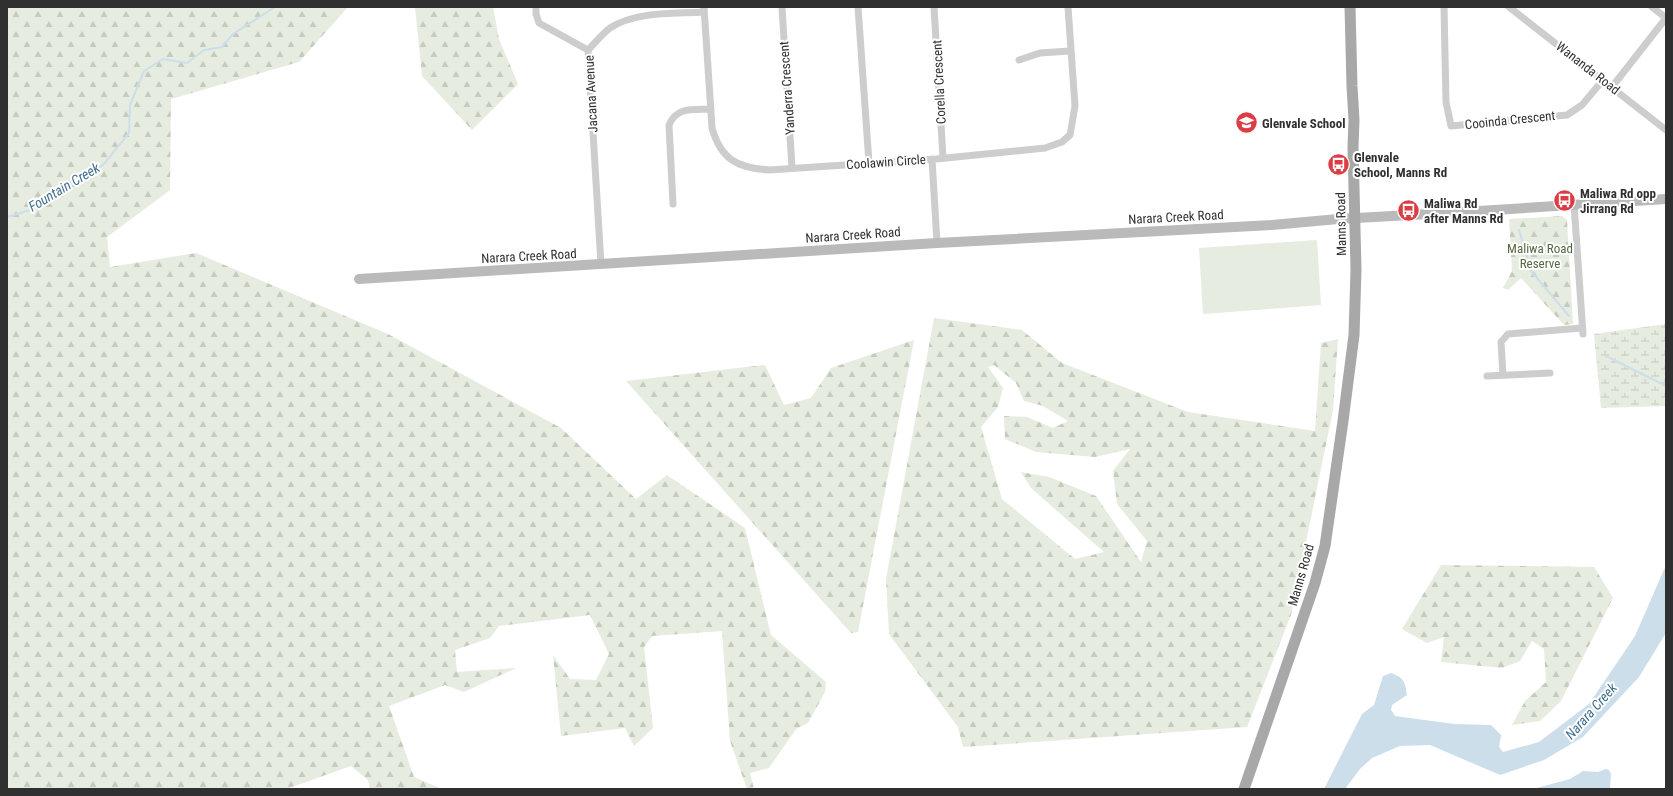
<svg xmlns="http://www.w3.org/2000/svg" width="1673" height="796" font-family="'Roboto Condensed',sans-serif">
<defs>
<pattern id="forest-firs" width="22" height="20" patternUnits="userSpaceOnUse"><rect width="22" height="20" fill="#e6ecdf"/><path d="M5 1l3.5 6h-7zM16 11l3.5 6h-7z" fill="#c6cbc0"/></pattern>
<pattern id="wetland-marsh" width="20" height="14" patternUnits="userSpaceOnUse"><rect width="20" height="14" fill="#e6ecdf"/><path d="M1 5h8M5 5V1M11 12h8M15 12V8" fill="none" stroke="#c6cbc0"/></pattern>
</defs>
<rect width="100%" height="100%" fill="#fff"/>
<!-- forest -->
<path fill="url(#forest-firs)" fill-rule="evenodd" d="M7,7H348L299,62L171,99L170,190L107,237L110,267L196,253L388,334L561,428L636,499L667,475L745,528L771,635L826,682L825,692L808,723L796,729L769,768L750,773L754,789H747L730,741L722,631L652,636L644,647L653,728L634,746L625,728L561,736L553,655L570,679L596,680L609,654L590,615L499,626L490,638L455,650L457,672L516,668L464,692L445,685L389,706L414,777L442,789H370L368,780L351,766L286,789H7Z
M415,7H493L499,39L518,84L472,130L422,76Z
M1562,216L1567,220L1573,324L1564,325L1521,278L1508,290L1503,288L1512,271L1509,219Z
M934,318L1022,330L1062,363L1188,412L1315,431L1321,343L1338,339L1333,410L1291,615L1247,727L963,747L958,727L889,634L886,579ZM994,365L1016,383L1024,401L1043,406L1068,421L1053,428L1027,417L1004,416L1005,439L1036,452L1095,457L1130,449L1113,471L1117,504L1147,541L1141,562L1096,496L1049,477L1021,472L1031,488L1104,552L1075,559L1002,499L981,427L998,407L1003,388L988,367Z
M914,340L858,632L851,633L626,381L765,365L784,405L811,398L831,368Z
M1441,565L1594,567L1613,598L1561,701L1540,721L1512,725L1525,701L1546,682L1544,649L1532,641L1520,661L1502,668L1441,662L1444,637L1427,643L1402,629Z"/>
<!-- wetland -->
<path fill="url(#wetland-marsh)" d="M1666,324V406L1601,408L1594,334Z"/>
<!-- pitch -->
<path fill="#e6ecdf" d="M1317,240L1321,305L1203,314L1199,248Z"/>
<!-- water -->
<path fill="#cddeeb" d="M1666,565V633L1639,677L1583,737L1544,760L1500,775L1430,745L1400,746L1372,758L1360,769L1345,789H1324L1362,714L1374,705L1383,676L1391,673C1404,678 1405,681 1407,695L1392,705L1391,710L1395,716L1454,724L1491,725L1501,735L1499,747L1503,752L1539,742L1589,704L1635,636Z
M1606,769L1609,770L1611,774L1610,789H1533L1570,779L1583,771L1598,772Z"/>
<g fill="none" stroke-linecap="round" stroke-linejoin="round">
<!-- stream -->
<path stroke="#cddeeb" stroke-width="2" d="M7,217L30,210L103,165L129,133L130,105L144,71L163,59L187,63L204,50L222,47L233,34L275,7
M1519,230L1531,271L1569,316
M1606,356L1666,386"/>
<!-- street -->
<path stroke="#cdcdcd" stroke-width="7" d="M536,7V14L539,23L588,50
M704,7L712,128C721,160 738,168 769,170L936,159L1045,148L1062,142L1070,135L1075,106L1068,7
M782,7L792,168
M858,7L869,163
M934,7L943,158
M1444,7L1446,102L1451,126L1567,115L1582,105L1603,80
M1509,7L1666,130
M1652,7L1666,18
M1019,60L1040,53L1070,51
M1612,87L1666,18
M932,159L937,243
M673,204L669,125C677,106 694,110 711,109
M1574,204L1583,334
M601,264L588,50C595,43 602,34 610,28C636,11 674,14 704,12
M1503,375L1501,342L1508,334L1582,328
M1487,376L1550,373"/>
<!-- secondary -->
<path stroke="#bababa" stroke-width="10" d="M359,279L937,243L1272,225L1338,219L1447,213L1666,199"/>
<!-- primary -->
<path stroke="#a8a8a8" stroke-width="11" d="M1244,789L1315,583L1325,546L1343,421L1354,335L1356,270L1353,147L1354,120L1352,86L1350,7"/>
</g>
<!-- icons -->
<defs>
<symbol id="school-disc" viewBox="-11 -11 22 22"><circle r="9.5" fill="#dc3d44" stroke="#fff"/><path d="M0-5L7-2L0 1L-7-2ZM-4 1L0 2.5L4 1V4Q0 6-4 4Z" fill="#fff"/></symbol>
<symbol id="bus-disc" viewBox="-11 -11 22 22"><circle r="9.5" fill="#dc3d44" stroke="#fff"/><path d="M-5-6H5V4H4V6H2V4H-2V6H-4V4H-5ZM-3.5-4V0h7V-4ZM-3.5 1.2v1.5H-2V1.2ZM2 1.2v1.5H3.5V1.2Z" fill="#fff"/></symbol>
</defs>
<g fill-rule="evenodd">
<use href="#school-disc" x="1234" y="110" width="25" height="25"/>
<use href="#bus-disc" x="1326" y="152" width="25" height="25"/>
<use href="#bus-disc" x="1552" y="188" width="25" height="25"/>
<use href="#bus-disc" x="1396" y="198" width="25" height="25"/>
</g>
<g text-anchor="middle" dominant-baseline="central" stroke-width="4" stroke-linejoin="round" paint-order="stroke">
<!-- street labels -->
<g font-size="13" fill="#303030" stroke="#fff">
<text transform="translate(1588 68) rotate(38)">Wananda Road</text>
<text transform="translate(939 82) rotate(-93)">Corella Crescent</text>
<text transform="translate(787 88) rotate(-94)">Yanderra Crescent</text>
<text transform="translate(591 94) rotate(-93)">Jacana Avenue</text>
<text transform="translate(1510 120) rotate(-6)">Cooinda Crescent</text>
<text transform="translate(886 162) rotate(-4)">Coolawin Circle</text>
<text transform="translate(1176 217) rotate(-3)">Narara Creek Road</text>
<text transform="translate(1341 224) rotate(-91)">Manns Road</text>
<text transform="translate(853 235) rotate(-4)">Narara Creek Road</text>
<text transform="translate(529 256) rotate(-3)">Narara Creek Road</text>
<text transform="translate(1301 575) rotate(-74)">Manns Road</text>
</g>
<!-- poi labels -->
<g font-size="13" font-weight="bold" fill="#303030" stroke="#fff" text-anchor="start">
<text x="1262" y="123">Glenvale School</text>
<text x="1354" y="157">Glenvale<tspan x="1354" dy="15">School, Manns Rd</tspan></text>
<text x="1580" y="193">Maliwa Rd opp<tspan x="1580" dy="15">Jirrang Rd</tspan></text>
<text x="1424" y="203">Maliwa Rd<tspan x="1424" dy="15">after Manns Rd</tspan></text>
</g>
<!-- park labels -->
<g font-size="13" fill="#526a3f" stroke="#fff">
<text x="1540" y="248">Maliwa Road<tspan x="1540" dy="15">Reserve</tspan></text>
</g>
<!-- water labels -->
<g font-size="14" font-style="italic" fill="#426f8f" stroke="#fff">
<text transform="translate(64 187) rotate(-31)">Fountain Creek</text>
<text transform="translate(1591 711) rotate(-48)">Narara Creek</text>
</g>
</g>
<!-- border -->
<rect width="1673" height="796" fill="none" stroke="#303030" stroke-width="16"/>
</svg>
